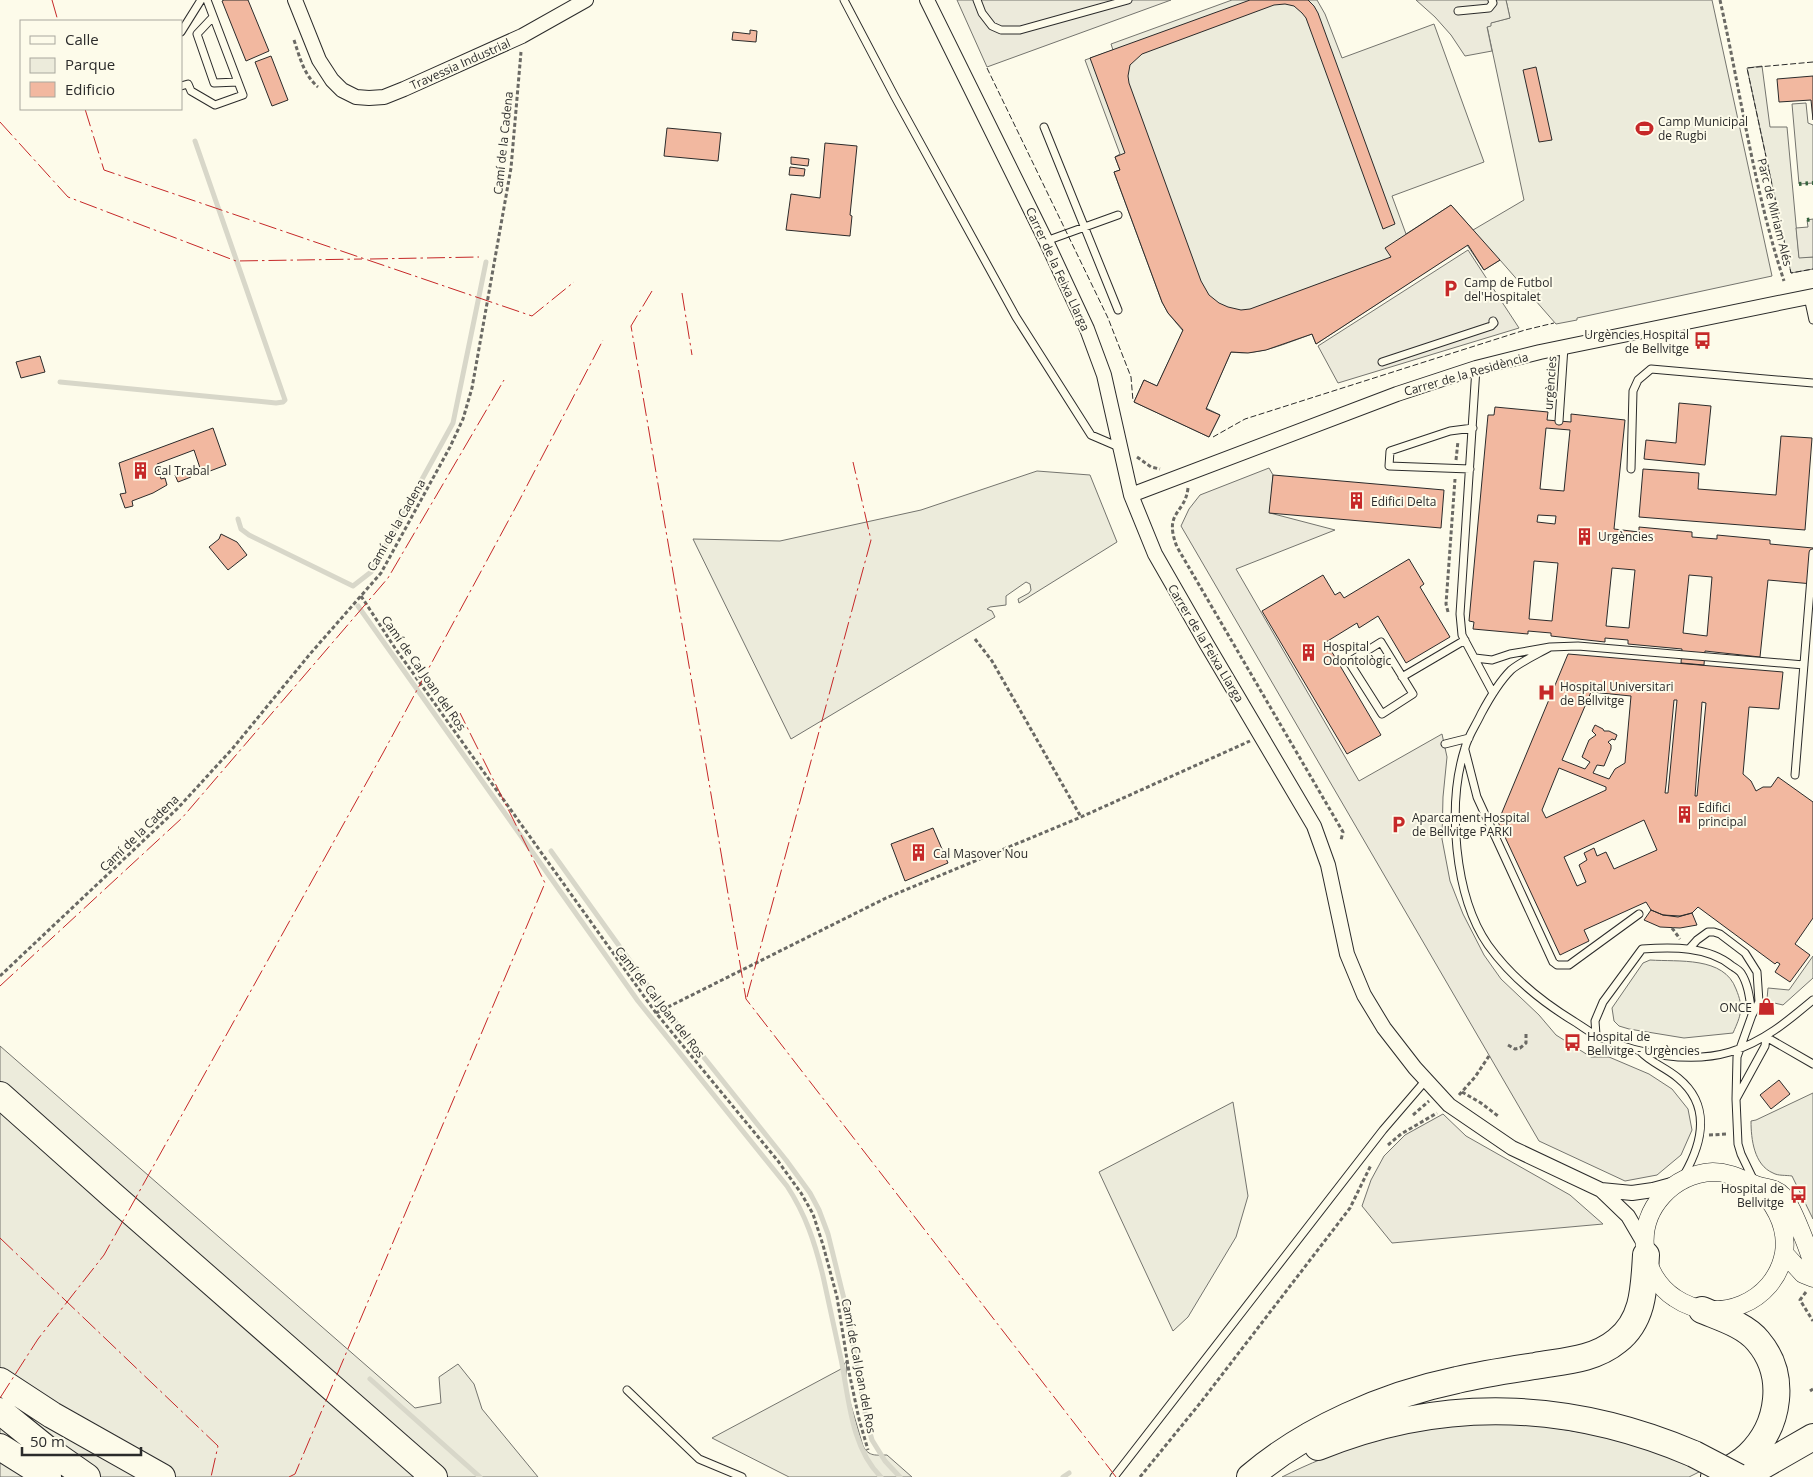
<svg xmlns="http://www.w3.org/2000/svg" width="1813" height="1477" font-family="'Open Sans',sans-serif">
<rect width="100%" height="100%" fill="#fdfbea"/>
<!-- green -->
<path fill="#ecebdb" stroke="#74746e" d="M1232,0H1317L1325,14L1342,58L1434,24L1484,162L1392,196L1406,234L1451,205L1473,230L1524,200L1487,26L1490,23L1510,18L1506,0H1712L1772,276L1577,318V320L1556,324L1500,260L1484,270L1467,245L1316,344L1312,334C1286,343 1260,356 1231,352L1206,408L1220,415L1209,437L1134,402L1144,380L1157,386L1183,331L1168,313L1162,302L1114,172L1120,170L1115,157L1120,154L1085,60L1113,50L1111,44Z
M1762,66L1770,127H1787L1799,257H1813V269L1791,273L1747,68Z
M1806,103L1808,123L1813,125V183L1799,184L1792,104Z
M1037,471L1090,475L1117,542L1019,603L1018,599L1029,593L1031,590L1030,584L1026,582L1006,596V605L990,607L987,609L992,611L995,617L791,739L693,539L780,541L921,510Z
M1813,956V978L1783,1005L1770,1002V1000L1767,999L1768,988L1789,990Z
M1650,960C1678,962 1724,956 1736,989C1744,1008 1741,1015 1733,1033L1684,1038L1629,1029L1619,1026L1614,1021L1612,1008L1643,963Z
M0,1046L415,1408L441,1403L439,1377L458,1364L474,1384L482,1409L538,1477H0Z
M1813,1093V1219L1792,1176C1786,1175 1778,1176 1773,1173C1754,1165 1751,1139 1751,1121L1756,1120Z
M1233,1102L1248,1196L1236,1237L1188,1317L1173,1331L1099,1172Z
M847,1360L845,1385L863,1446C869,1457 876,1455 887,1455L912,1477H789L712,1438L841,1369Z
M1525,1423L1621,1439L1703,1470L1689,1477H1282C1334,1451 1398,1429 1456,1425C1479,1423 1502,1424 1525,1423Z"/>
<!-- parking -->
<path fill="#eceadb" stroke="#74746e" d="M957,0H1171L987,67Z
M1416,0H1506L1510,18L1491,23V26L1487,27L1492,51L1465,56L1451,35L1435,17Z
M1813,219V257L1799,258L1796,228L1808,227L1807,220Z
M1468,250L1519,328L1338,383L1318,346Z
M1269,468L1273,475L1270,513L1335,530L1236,569L1359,781L1442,734L1447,757L1443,797L1442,839L1450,881L1463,914L1484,955L1501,979L1539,1015L1556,1035L1591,1057H1609L1649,1074L1672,1089L1688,1109L1692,1130L1681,1155L1657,1175L1625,1181L1539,1141L1181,526L1189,509L1200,495Z
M1443,1114L1466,1136L1570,1195L1603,1224L1392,1243L1362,1206L1371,1180L1384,1156L1405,1135Z"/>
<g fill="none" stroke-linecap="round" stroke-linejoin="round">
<!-- stream -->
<path stroke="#d8d7c9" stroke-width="5" d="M60,382L276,403L283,402L285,400L195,141
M238,519L241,529L249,535L353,586L371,572L453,423L486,262
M358,606L638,1001L787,1186C806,1215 815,1243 823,1276C829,1304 835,1331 841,1359C849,1398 851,1448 881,1477
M551,851L663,1007
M670,1015L786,1160L810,1193L819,1210L828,1234L848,1315L866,1418L872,1440L885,1461L900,1477
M370,1379L480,1477
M1063,1477L1069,1473"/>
</g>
<!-- building -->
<path fill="#f2b8a0" stroke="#2b2b2b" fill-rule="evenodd" d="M224,0H248L269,51L246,61L222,1Z
M1250,0H1308L1314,6L1318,13L1395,224L1383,229L1306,18L1302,13L1294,6L1285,4L1274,5L1142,54L1130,65L1128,76L1129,83L1201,281L1209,295L1219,303L1228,307L1241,310L1250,309L1391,257L1385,248L1451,205L1500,260L1484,270L1468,245L1316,344L1312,334L1266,350L1248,353L1231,352L1206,409L1220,415L1209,437L1134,402L1144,380L1157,386L1183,330L1168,313L1162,302L1114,172L1120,170L1115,157L1125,153L1090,58Z
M750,30L757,31L756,42L732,40L733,32L750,34Z
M271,56L288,100L272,106L255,62Z
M1536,67L1552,140L1539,142L1523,70Z
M1813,76V120L1811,100L1779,102L1777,79Z
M667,128L721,133L718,161L664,156Z
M825,143L857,146L850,215L852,216L850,236L786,230L791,194L820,198Z
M791,157L809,159L808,166L791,164Z
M790,167L805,169L804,176L789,175Z
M40,356L45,372L21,378L16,362Z
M1679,403L1711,406L1705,465L1644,459L1646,440L1676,443Z
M1495,407L1548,412L1547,420L1571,422V414L1625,420L1614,529L1639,532V527L1692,532V537L1717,539V535L1770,540V544L1813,548V584L1768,580L1760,657L1705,651L1704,665L1681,663L1682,649L1628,644V640L1605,638V642L1551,636V633L1528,631V634L1473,629L1474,622L1469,621L1488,415H1494ZM1546,428L1570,430L1564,491L1540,489ZM1538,515L1556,516L1555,524L1537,522ZM1534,561L1558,563L1552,621L1529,619ZM1612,568L1635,570L1629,628L1606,626ZM1689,575L1712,577L1707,636L1683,633Z
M213,428L226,465L202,474L194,450L157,464L161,479L165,478L167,485L153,493L132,501L133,506L125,508L120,494L126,493L119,463Z
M1781,436L1812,438L1805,530L1639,517L1643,469L1699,473L1698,489L1776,495Z
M185,471L186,474L189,473L191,477L178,482L175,475Z
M1273,475L1444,490L1441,528L1269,513Z
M221,534L237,542L247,555L228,570L209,547L219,539Z
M1409,559L1424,584L1420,587L1450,637L1406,663L1378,616L1359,628L1357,623L1326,642L1381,735L1347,754L1262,611L1323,575L1335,595L1340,592L1344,598Z
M1568,654L1783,672L1779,709L1749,707L1743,774L1751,781L1756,791L1763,787H1771L1778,777L1813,802V918L1795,944L1810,955L1790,982L1775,972L1780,964L1777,962L1775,964L1698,907L1692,913L1680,916L1663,915L1651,910L1646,902L1584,930L1589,941L1560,955L1498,822ZM1591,692L1631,696L1625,763L1615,769L1609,779L1593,773L1597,765L1604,766L1611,749V745L1608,742L1612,739L1615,740L1617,735L1609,731H1604L1603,729L1595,725L1592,731L1596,735L1589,740L1582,757L1590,762L1585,769L1562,760ZM1674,700H1677L1668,793H1665L1666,785ZM1702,702L1706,703L1697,796H1695ZM1559,768L1606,787V790L1546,818L1542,810ZM1644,820L1657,850L1614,869L1606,852L1597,856L1594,848L1584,853L1587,860L1579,865L1586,882L1577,886L1564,857Z
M933,828L948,863L905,881L891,844Z
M1651,910L1663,915L1678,917L1692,913L1697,925L1680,928L1660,927L1644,920Z
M1779,1080L1790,1094L1771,1109L1760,1095Z"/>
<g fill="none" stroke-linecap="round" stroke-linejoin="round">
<defs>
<path id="service" d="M844,0L895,97L1016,317L1091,435L1119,447
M977,0L982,13L992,26L1001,30H1020L1128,0
M1458,11L1489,8L1493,3L1492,0
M213,17L197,34L214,83L238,82
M181,32L201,0
M181,86L188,84L191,91L215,105L243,95L207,0
M1044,127L1118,310
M1046,241L1118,215
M1808,297L1813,320
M1382,362L1491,326L1494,323L1493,321
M1476,368L1460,614L1462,635L1493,693
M1559,421L1564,347
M1470,469L1389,466L1390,451L1450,431L1473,428
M1631,469L1633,391L1638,380L1651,369L1813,383
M1381,642L1413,694L1382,714L1349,662Z
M1550,647L1578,646L1804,665
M1475,658L1492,660L1510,654L1550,647C1538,654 1522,661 1511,670C1499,682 1489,699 1481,714C1476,725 1468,736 1465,748C1447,804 1454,896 1488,945C1511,977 1542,1002 1575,1022C1583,1027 1592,1034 1601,1038C1639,1054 1690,1064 1730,1052C1763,1042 1788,1021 1813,1000
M1402,677L1465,640
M1445,744L1469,738
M1465,750L1477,797L1553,962L1557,965H1569L1639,914
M1795,775L1813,553
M1689,949L1697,940L1708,932H1714L1720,934L1745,953L1757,972L1759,1002L1752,1015L1737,1057L1736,1099
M1596,1035L1595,1021L1603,1002L1642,949C1672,947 1708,946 1732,966C1735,968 1739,970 1741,973C1749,985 1750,1002 1752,1015
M1640,1051C1651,1063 1665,1067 1678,1078C1711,1105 1703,1142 1684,1175
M1754,1181L1741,1154L1738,1144L1736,1099L1765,1046L1766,1037L1813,1064
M627,1390L699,1459L742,1477
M1114,1477L1383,1130L1426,1080"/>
<path id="minor" d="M295,0L319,60L332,80L342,90L356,97L369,98L384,97L404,89L522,36L586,0
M927,0L1046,241L1087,329L1104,375L1131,495L1155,554L1206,643L1314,826L1328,865L1347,954L1364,995L1384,1028L1415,1068L1449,1105L1512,1148L1601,1190L1632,1193L1653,1190L1675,1184
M1131,495L1397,394L1476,368L1540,352L1813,296
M1601,1190L1628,1216L1645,1245"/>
<path id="tertiary" d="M1756,1185C1774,1203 1788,1227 1784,1253C1775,1303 1716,1326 1675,1298C1658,1287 1647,1268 1645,1248C1641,1208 1673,1174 1713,1172C1729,1172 1741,1179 1756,1185C1766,1189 1775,1187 1783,1196C1791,1203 1810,1253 1813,1265
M1784,1253L1803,1274L1813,1278"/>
<path id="motorway" d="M0,1095L111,1194L434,1477
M1702,1310C1721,1318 1745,1325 1758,1341C1787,1375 1780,1425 1749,1455C1739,1465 1726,1471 1714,1477
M0,1381L52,1415L162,1477
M0,1411L47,1449L87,1477
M0,1447L48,1477
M1318,1447C1443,1396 1570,1401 1694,1454
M1250,1477C1306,1429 1385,1395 1457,1380C1482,1374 1509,1370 1535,1366C1563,1361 1594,1360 1617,1341C1644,1320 1644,1287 1646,1255
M1743,1477L1813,1437"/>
</defs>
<!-- service casing -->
<use href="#service" stroke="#2b2b2b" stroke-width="9"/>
<!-- minor casing -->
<use href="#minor" stroke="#2b2b2b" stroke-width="16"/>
<!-- tertiary casing -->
<use href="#tertiary" stroke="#2b2b2b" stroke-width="19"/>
<!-- motorway casing -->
<use href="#motorway" stroke="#2b2b2b" stroke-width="28"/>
<!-- path -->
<path stroke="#6a6964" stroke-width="3" stroke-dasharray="4 2.5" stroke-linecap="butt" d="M1720,0C1741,94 1754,190 1784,281
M294,40C300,58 304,75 318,87
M1137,457L1151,467L1160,469
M1456,460L1458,441
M1188,488C1185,515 1163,511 1177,547L1343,832L1341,840
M361,596L395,648L656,1013L778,1161L801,1193L813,1214L823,1245L837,1297L849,1372L859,1419L868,1450
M1448,612L1446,604L1455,479
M975,639L992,661L1081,817
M1672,928L1680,939
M0,976L178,808L233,748L310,654L381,573L450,447L463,419L472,388L511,168L521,52
M656,1013L886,898L1081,817L1250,741
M1508,1045L1515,1049L1520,1048L1526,1043V1034
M1462,1092L1481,1103L1498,1116
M1459,1095L1475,1077L1489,1056
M1413,1115L1429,1101
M1709,1135L1728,1134
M1388,1145L1401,1134L1437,1113
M1806,1292L1800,1300L1813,1321
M1810,1391L1813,1389
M1140,1477L1201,1402L1350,1208L1371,1165"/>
<!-- service -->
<use href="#service" stroke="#fdfbea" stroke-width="7"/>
<!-- minor -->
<use href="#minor" stroke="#fdfbea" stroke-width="14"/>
<!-- tertiary -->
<use href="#tertiary" stroke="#fdfbea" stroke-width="18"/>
<!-- motorway -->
<use href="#motorway" stroke="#fdfbea" stroke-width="26"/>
<defs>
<path id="motorway-bridge" d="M1694,1454L1738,1477"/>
</defs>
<!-- motorway-bridge casing -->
<use href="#motorway-bridge" stroke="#2b2b2b" stroke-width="28" stroke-linecap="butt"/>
<!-- motorway-bridge -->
<use href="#motorway-bridge" stroke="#fdfbea" stroke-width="26"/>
<!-- hedge -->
<path stroke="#34623c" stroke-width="4" stroke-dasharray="2.5 4" stroke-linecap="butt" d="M1799,184L1813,183
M1807,220L1813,219"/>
<!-- fence -->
<path stroke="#2b2b2b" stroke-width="1" stroke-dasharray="6 2.5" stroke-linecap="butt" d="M1813,62L1747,68L1791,273L1813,269
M987,68L1108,318L1131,377L1133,401
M1213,437L1245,419L1525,330L1554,323"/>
<!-- power -->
<path stroke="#c62828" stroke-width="1" stroke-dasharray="18 4 2.5 4" stroke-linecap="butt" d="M52,0L58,21
M85,109L104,170L532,316L574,282
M0,122L68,197L236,261L362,259
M370,259L479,257
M652,291L631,326L746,999L1116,1477
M682,293L692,355
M0,986L182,818L388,578L504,380
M747,997L871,540L853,462
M0,1238L218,1446L211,1477
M0,1398L38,1339L104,1255L383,753L519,501L603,340
M289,1477L295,1474L545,883L460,713"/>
</g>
<!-- icons -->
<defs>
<symbol id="stadium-bare" viewBox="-9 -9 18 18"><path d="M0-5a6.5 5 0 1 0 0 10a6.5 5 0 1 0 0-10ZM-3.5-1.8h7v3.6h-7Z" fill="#c62828" stroke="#fdfbea" stroke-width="2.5" paint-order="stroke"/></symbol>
<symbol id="parking-bare" viewBox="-9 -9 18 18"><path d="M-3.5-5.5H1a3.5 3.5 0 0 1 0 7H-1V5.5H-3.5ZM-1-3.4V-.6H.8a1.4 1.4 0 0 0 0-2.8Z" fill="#c62828" stroke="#fdfbea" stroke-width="2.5" paint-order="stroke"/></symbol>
<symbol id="bus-bare" viewBox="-9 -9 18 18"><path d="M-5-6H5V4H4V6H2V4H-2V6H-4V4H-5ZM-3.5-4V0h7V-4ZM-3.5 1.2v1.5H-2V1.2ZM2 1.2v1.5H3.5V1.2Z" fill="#c62828" stroke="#fdfbea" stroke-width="2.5" paint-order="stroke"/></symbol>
<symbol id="building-bare" viewBox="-9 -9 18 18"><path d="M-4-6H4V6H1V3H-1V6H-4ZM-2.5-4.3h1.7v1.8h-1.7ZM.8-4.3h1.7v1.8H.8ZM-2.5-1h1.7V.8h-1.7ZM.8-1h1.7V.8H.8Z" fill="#c62828" stroke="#fdfbea" stroke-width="2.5" paint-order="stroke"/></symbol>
<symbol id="hospital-bare" viewBox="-9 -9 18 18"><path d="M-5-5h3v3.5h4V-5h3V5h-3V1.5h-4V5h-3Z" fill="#c62828" stroke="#fdfbea" stroke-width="2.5" paint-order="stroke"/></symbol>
<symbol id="shop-bare" viewBox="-9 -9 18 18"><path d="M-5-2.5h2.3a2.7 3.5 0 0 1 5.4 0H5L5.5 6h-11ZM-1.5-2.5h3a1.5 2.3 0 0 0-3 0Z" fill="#c62828" stroke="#fdfbea" stroke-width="2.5" paint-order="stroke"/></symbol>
</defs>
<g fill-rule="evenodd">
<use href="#stadium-bare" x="1632" y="116" width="25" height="25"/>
<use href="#parking-bare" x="1438" y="276" width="25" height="25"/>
<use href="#bus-bare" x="1690" y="328" width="25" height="25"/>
<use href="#building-bare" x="128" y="458" width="25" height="25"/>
<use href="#building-bare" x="1344" y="488" width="25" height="25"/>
<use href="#building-bare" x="1572" y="524" width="25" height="25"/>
<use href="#building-bare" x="1296" y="640" width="25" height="25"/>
<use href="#hospital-bare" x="1534" y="680" width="25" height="25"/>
<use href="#building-bare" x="1672" y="802" width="25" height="25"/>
<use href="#parking-bare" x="1386" y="812" width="25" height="25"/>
<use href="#building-bare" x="906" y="840" width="25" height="25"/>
<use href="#shop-bare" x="1754" y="994" width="25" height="25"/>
<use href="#bus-bare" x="1560" y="1030" width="25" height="25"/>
<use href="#bus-bare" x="1786" y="1182" width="25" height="25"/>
</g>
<g text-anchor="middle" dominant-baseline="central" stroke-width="4" stroke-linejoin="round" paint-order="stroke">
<!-- street labels -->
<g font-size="12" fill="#2b2b2b" stroke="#fdfbea">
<text transform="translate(460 64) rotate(-24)">Travessia Industrial</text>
<text transform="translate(503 143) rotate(-84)">Camí de la Cadena</text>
<text transform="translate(1775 212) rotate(76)">Parc de Miriam Alés</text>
<text transform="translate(1058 269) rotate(65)">Carrer de la Feixa Llarga</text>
<text transform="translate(1466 374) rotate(-16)">Carrer de la Residència</text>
<text transform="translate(1550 383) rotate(-86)">urgències</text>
<text transform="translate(396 525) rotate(-60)">Camí de la Cadena</text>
<text transform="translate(1206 643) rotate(59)">Carrer de la Feixa Llarga</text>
<text transform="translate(424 673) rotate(55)">Camí de Cal Joan del Ros</text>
<text transform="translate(139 833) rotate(-44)">Camí de la Cadena</text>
<text transform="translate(660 1002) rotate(52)">Camí de Cal Joan del Ros</text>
<text transform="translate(859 1366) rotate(79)">Camí de Cal Joan del Ros</text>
</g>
<!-- poi labels -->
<g font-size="12" fill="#2b2b2b" stroke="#fdfbea" text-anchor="start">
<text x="1658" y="121">Camp Municipal<tspan x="1658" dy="14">de Rugbi</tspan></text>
<text x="1464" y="282">Camp de Futbol<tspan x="1464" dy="14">del'Hospitalet</tspan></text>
<text x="1689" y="334" text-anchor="end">Urgències Hospital<tspan x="1689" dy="14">de Bellvitge</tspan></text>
<text x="154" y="470">Cal Trabal</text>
<text x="1371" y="501">Edifici Delta</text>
<text x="1598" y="536">Urgències</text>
<text x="1323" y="646">Hospital<tspan x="1323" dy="14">Odontològic</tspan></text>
<text x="1560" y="686">Hospital Universitari<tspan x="1560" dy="14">de Bellvitge</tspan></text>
<text x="1698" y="807">Edifici<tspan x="1698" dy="14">principal</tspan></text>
<text x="1412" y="817">Aparcament Hospital<tspan x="1412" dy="14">de Bellvitge PARKI</tspan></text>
<text x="933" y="853">Cal Masover Nou</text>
<text x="1752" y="1007" text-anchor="end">ONCE</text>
<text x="1587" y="1036">Hospital de<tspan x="1587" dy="14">Bellvitge - Urgències</tspan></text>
<text x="1784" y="1188" text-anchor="end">Hospital de<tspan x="1784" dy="14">Bellvitge</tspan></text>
</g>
</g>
<!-- legend -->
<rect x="20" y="20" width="162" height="90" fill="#fdfbea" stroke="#a9a89e"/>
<rect x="30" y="36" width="25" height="8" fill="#fdfbea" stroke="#a9a89e"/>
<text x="65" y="45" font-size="15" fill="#2b2b2b">Calle</text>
<rect x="30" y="58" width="25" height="15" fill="#ecebdb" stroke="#a9a89e"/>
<text x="65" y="70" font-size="15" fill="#2b2b2b">Parque</text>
<rect x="30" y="82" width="25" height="15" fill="#f2b8a0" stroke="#a9a89e"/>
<text x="65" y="95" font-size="15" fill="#2b2b2b">Edificio</text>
<!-- scale -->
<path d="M22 1447v8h119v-8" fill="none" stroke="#2b2b2b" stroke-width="2.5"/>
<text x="30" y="1447" font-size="15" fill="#2b2b2b" stroke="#fdfbea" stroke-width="4" paint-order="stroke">50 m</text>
</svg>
